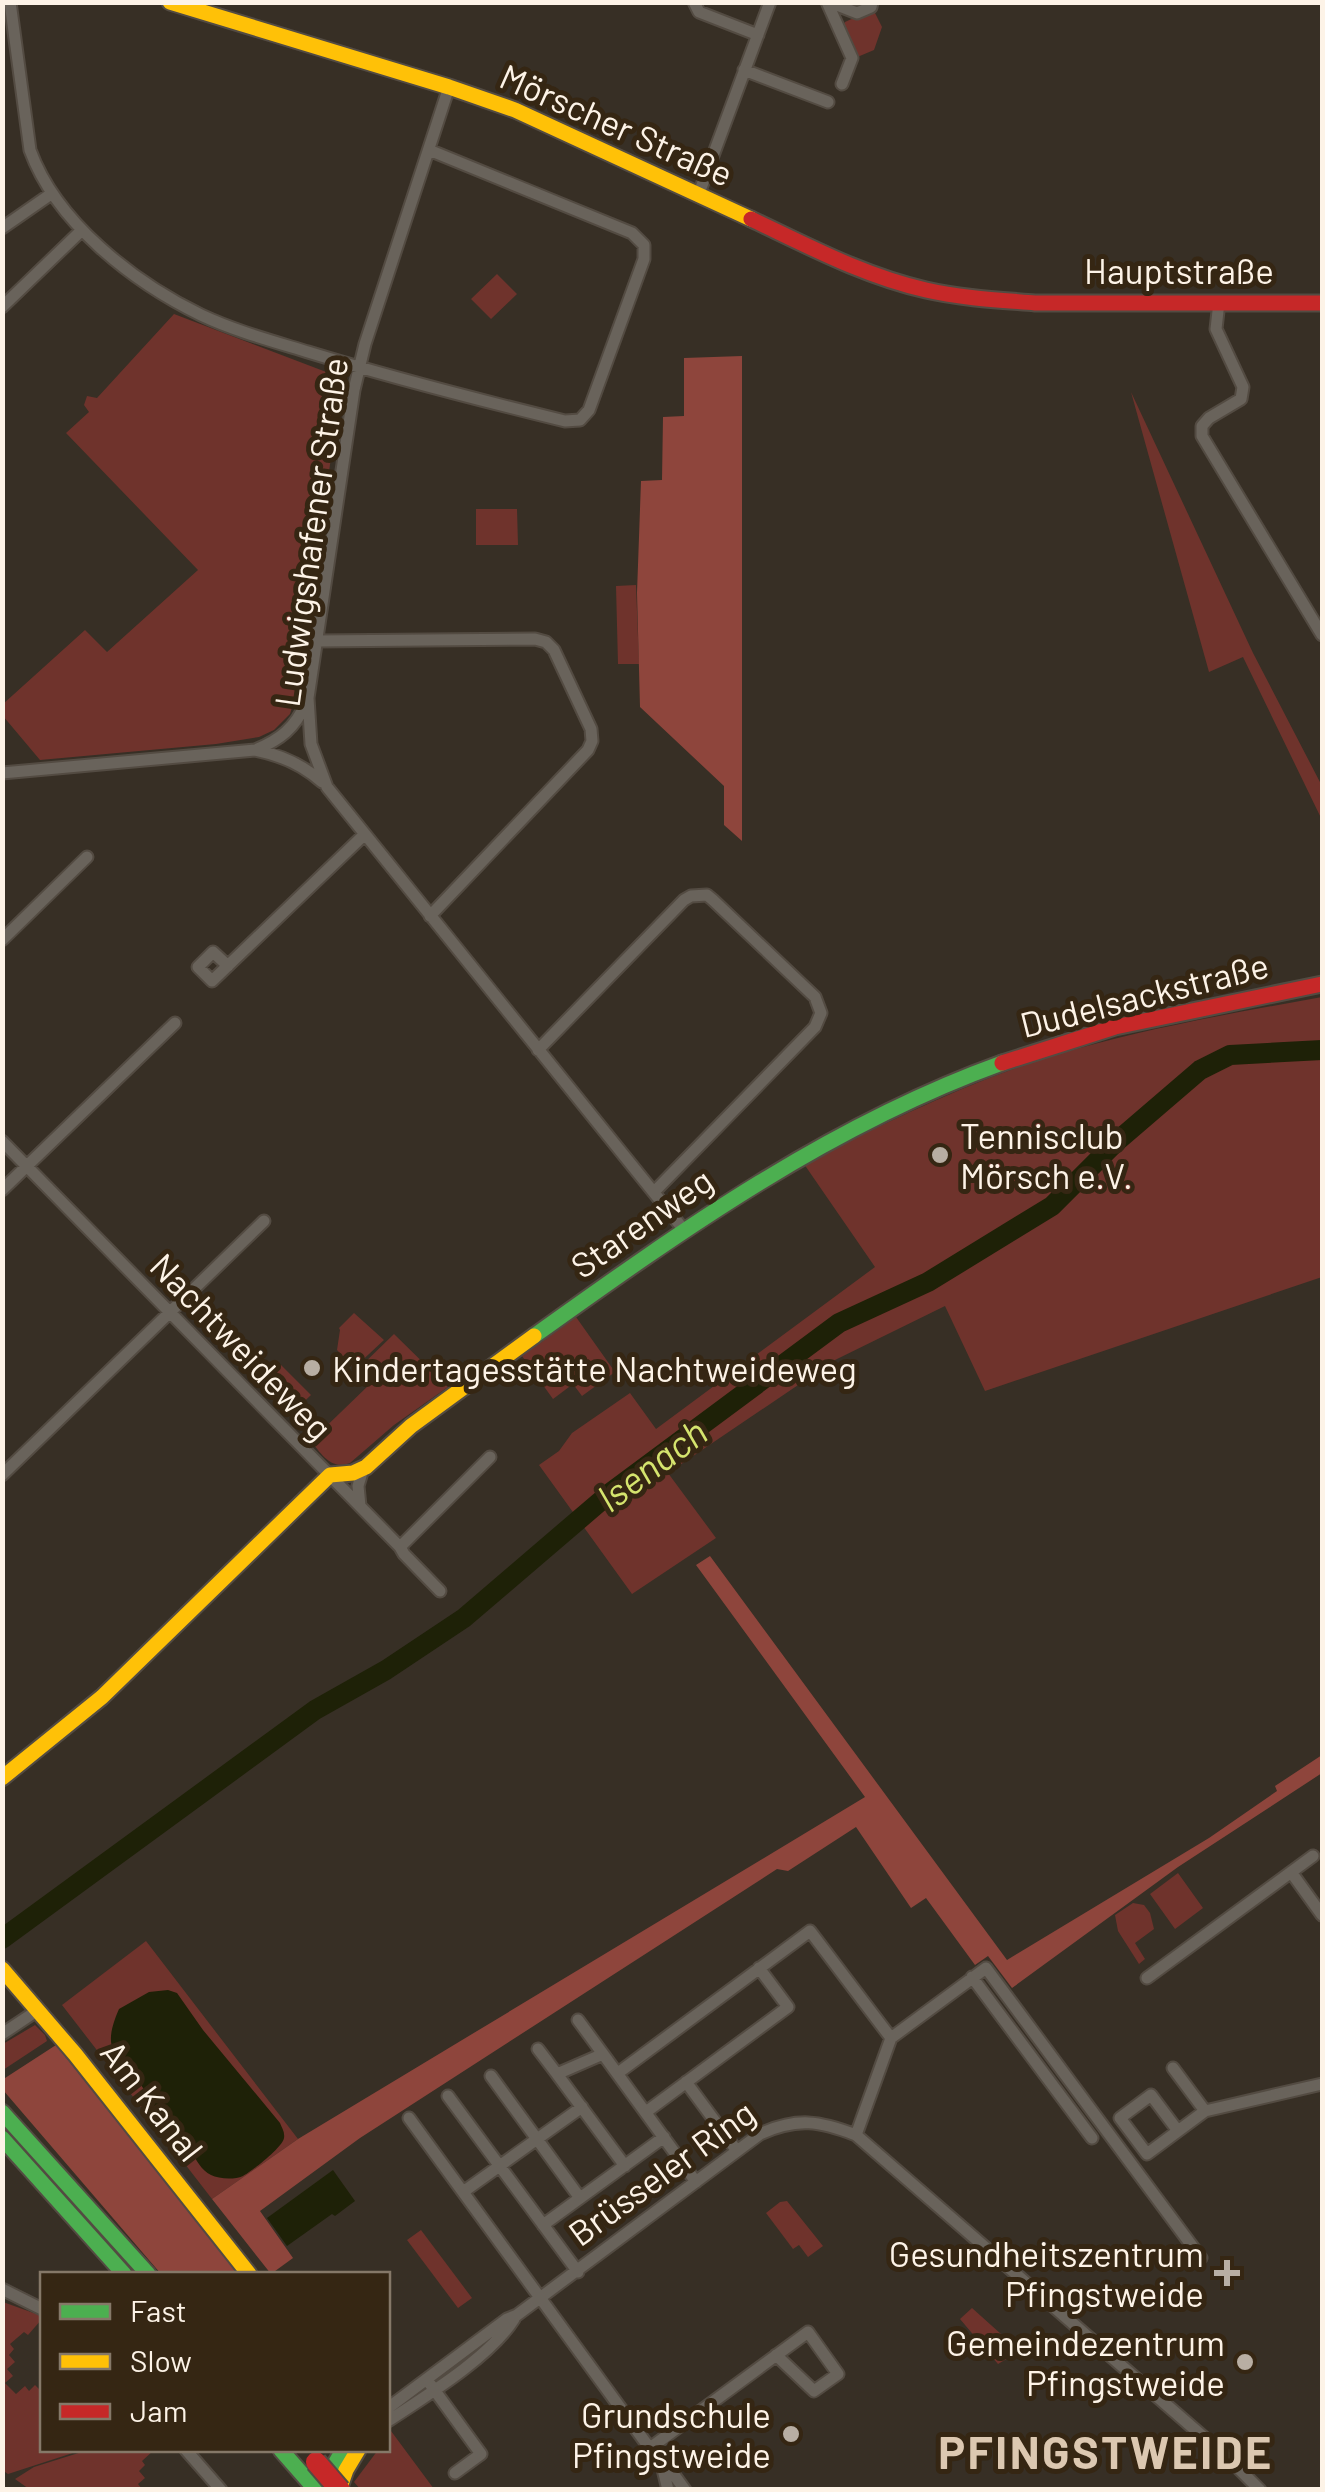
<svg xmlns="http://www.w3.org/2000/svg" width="1325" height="2492" font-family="Barlow,sans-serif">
<rect width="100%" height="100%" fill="#372f25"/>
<!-- green -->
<path fill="#6f332c" d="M873,9L882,27L874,50L855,58L843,26L845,22Z
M497,274L517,294L491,319L471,299Z
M174,314L342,378L300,681L290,714L274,730L259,737L216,744L40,760L3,716V704L85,630L107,652L198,570L66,433L89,412L84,405L87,396L97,398Z
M1131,392L1253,653L1322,786V820L1243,657L1209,672Z
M476,509H517L518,545H476Z
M636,585L639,664H618L616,586Z
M1322,997V1277L985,1391L945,1306L835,1360L668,1473L716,1538L632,1594L539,1465L559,1451L572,1433L630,1393L656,1429L875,1267L804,1164C885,1123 967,1082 1055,1055C1142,1029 1233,1013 1322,997Z
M354,1313L384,1340L354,1368L337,1350L340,1330L339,1328Z
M576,1317L615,1372L582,1396L573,1384L553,1399L522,1356Z
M394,1334L448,1387L394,1425L350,1463C331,1470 322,1455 311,1441L370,1384L357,1370Z
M281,1365L311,1395L289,1416L260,1385Z
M1178,1873L1203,1908L1175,1929L1150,1894Z
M1133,1903L1144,1905L1150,1913L1154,1929L1135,1943L1145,1959L1139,1964L1118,1931L1115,1915Z
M146,1941L298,2139L212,2199L62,2005Z
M35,2025L45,2035L47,2041L3,2070V2044Z
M787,2201L823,2246L808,2257L799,2245L793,2249L766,2213L780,2202Z
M421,2230L472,2298L458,2308L407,2240Z
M3,2302L42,2316V2319L28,2335L24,2332L10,2344L14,2349L9,2355L15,2362L7,2369L13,2376L5,2383L16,2394L25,2386L29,2391L35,2385L39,2389L42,2387V2450H82L8,2474L2,2470Z
M972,2308L1020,2351L998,2364L960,2319Z
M391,2431L434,2489H360L354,2482L378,2450H388V2436Z
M88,2450H154L142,2461L145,2465L139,2471L145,2478L138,2484L142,2489H29L15,2479L34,2467Z"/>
<!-- forest -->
<path fill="#8e453c" d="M742,356V841L724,825V786L640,707L637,593L641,481L662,480L663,417L684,416V358Z
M710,1556L1007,1960L1209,1838L1277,1791L1275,1786L1322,1755V1773L1178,1867L1012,1988L988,1956L975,1965L926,1898L911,1908L856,1827L788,1871L777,1869L360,2138L260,2211L293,2258L271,2274L212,2199L298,2139L865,1797L696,1565Z
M56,2045L239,2274H161L3,2090L2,2080Z"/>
<!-- water -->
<path fill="#1e2107" d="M168,1990L177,1993L203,2030L280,2123C282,2128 285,2132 284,2138C283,2147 251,2172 243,2176C234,2180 219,2179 211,2175C192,2165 189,2137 177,2121H168C155,2108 151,2103 143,2088C122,2055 98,2057 119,2009L149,1992Z
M333,2170L355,2201L335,2216L332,2214L287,2246L267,2218Z"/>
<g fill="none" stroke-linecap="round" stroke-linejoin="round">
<!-- river -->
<path stroke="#1e2107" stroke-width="20" d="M2,1939L315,1710L386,1670L464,1618L610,1493L839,1323L928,1282L1052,1206L1115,1143L1200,1070L1230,1055L1322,1050"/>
<defs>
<path id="street" d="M10,2L30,150C56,222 133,282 201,315C235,331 272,341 308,352C393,378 479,400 565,421L580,420L589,410L644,259V245L632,233L429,150
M694,2L699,12L758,35
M827,2L852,58L842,84
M829,2L857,13L871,7L872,2
M744,70L828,102
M449,87L365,344L354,390L308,698L311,744L327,787L684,1230
M698,196L770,2
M2,228L51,194
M1219,302L1216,329L1243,387L1241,399L1209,418L1202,426V436L1322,635
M2,307L82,230
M316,641L535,639L546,642L554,650L591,729L592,741L588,750L430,916
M255,750C281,755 302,764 322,782
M2,773L255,750C280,740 295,728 306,703
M2,940L87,857
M228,966L213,952L198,967L212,981L365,834
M538,1050L684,900L691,896L707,895L713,900L815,997L821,1013L815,1027L654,1192
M2,1141L400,1547L404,1554L440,1591
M2,1190L175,1023
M2,1475L264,1221
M360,1506L358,1486L363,1469
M400,1547L490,1457
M1291,1872L1322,1915
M972,1977L1092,2138
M1147,1978L1313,1856
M2,2034L38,2010
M891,2038L986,1968L1201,2258
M538,2049L557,2074L603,2054L578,2020
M603,2054L696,2182
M1173,2068L1205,2111
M618,2073L810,1931L891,2038L856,2135
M557,2074L625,2166
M491,2076L580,2198
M686,2082L737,2151
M448,2096L578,2272
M646,2112L788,2007L759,1968
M409,2118L662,2465L669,2468L685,2490
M1178,2131L1151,2095L1120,2118L1147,2154L1205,2111L1322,2084
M463,2192L582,2107
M543,2225L664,2137
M2,2289L42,2309
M430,2384L481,2454L455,2473
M388,2408L507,2319L517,2315L760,2134C797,2117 820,2121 856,2135L1230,2460L1260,2490
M388,2421C426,2396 490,2357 514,2319
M650,2448L808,2332L838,2374L814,2391L776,2355
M186,2450L221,2490
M662,2465L668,2490"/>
<path id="fast" d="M534,1336C682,1230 830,1125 1002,1063
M2,2112L148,2274
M2,2138L124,2274
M281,2450L316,2490
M325,2481L343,2450"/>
<path id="slow" d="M170,2L449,87L515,110L751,219
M2,1778L102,1697L330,1475L353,1473L366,1467L411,1426L534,1336
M2,1969L75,2054L249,2274
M339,2490L346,2470L358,2450"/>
<path id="jam" d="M751,219C808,246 864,276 926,290C961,298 999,300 1035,303H1322
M1002,1063L1115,1027L1322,984"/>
</defs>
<!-- street casing -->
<use href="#street" stroke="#534b42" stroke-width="15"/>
<!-- fast casing -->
<use href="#fast" stroke="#534b42" stroke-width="19"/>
<!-- slow casing -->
<use href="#slow" stroke="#534b42" stroke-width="19"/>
<!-- jam casing -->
<use href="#jam" stroke="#534b42" stroke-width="19"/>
<!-- street -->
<use href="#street" stroke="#69635b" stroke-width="11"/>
<!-- fast -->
<use href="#fast" stroke="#4caf50" stroke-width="15"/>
<!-- slow -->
<use href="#slow" stroke="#ffc107" stroke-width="15"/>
<!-- jam -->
<use href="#jam" stroke="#c62828" stroke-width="15"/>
<defs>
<path id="jam-bridge" d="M316,2462L340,2490"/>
</defs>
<!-- jam-bridge casing -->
<use href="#jam-bridge" stroke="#534b42" stroke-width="24" stroke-linecap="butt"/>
<!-- jam-bridge -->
<use href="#jam-bridge" stroke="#c62828" stroke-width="20"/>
</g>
<!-- markers -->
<g fill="#b8aea3" stroke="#352613" stroke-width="4">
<circle cx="940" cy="1155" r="10"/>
<circle cx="312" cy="1368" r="10"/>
<path d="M1222 2258h10v10h10v10h-10v10h-10v-10h-10v-10h10z"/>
<circle cx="1245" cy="2362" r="10"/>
<circle cx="791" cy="2434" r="10"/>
</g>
<g text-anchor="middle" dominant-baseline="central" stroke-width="10" stroke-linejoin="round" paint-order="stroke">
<!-- street labels -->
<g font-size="35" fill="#fdf3e7" stroke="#352613">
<text transform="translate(617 124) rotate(24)">Mörscher Straße</text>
<text x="1179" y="270">Hauptstraße</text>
<text transform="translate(310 532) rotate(-82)">Ludwigshafener Straße</text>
<text transform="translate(1144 994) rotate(-14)">Dudelsackstraße</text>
<text transform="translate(641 1222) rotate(-35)">Starenweg</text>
<text transform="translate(242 1346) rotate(46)">Nachtweideweg</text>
<text transform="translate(153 2100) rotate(52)">Am Kanal</text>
<text transform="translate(661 2172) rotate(-36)">Brüsseler Ring</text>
</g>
<!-- poi labels -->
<g font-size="35" fill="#fdf3e7" stroke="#352613" text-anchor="end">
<text x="960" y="1135" text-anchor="start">Tennisclub<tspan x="960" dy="40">Mörsch e.V.</tspan></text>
<text x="332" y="1368" text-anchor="start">Kindertagesstätte Nachtweideweg</text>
<text x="1204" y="2253">Gesundheitszentrum<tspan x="1204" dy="40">Pfingstweide</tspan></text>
<text x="1225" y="2342">Gemeindezentrum<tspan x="1225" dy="40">Pfingstweide</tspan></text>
<text x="771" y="2414">Grundschule<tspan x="771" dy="40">Pfingstweide</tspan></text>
</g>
<!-- water labels -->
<g font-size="38" font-style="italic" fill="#d5e46e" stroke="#352613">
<text transform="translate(651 1464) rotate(-37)">Isenach</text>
</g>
<!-- district labels -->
<g font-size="45" font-weight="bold" letter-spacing="2.5" fill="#dcc8b1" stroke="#352613">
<text x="1106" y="2451">PFINGSTWEIDE</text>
</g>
</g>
<!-- border -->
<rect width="1325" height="2492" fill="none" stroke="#fdf3e7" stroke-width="10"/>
<!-- legend -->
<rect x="40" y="2272" width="350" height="180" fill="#352613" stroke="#857868" stroke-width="2.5"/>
<rect x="60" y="2304" width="50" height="15" fill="#4caf50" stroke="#857868" stroke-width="2.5"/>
<text x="130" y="2322" font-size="30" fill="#fdf3e7">Fast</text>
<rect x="60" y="2354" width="50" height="15" fill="#ffc107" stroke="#857868" stroke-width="2.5"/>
<text x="130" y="2372" font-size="30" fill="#fdf3e7">Slow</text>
<rect x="60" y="2404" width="50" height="15" fill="#c62828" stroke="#857868" stroke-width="2.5"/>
<text x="130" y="2422" font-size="30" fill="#fdf3e7">Jam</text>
</svg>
